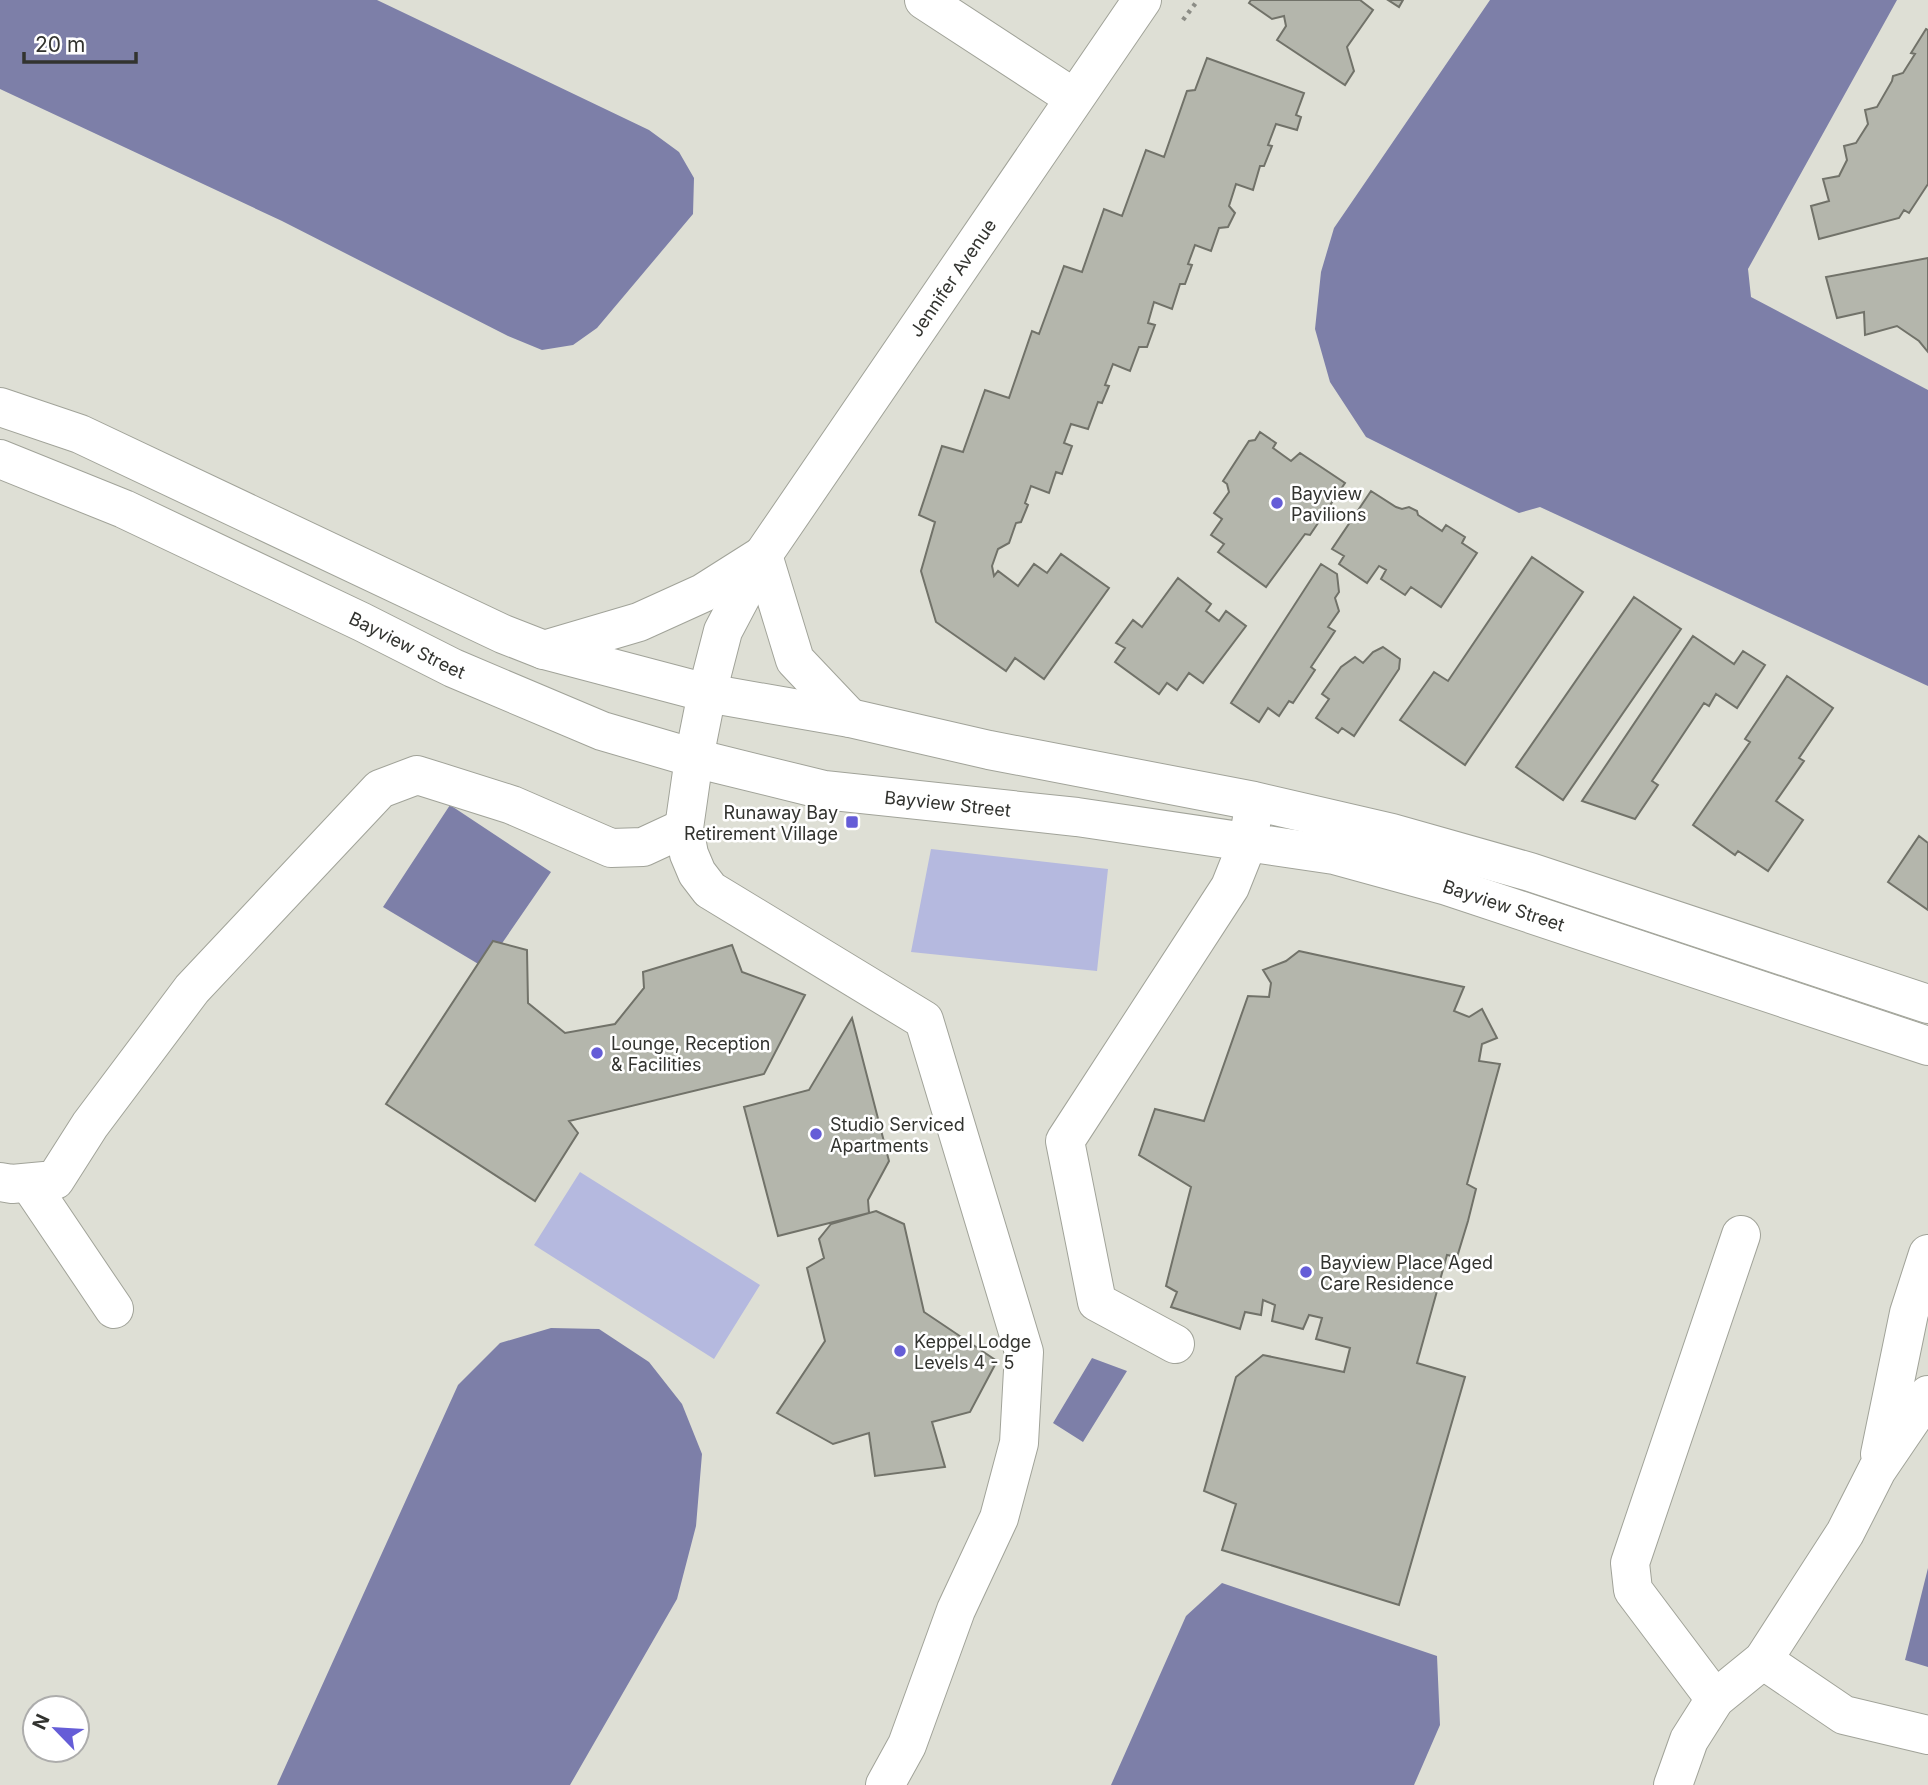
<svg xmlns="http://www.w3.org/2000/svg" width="1928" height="1785" font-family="Inter,sans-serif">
<rect width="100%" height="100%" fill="#dedfd5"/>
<!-- green -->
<path fill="#b5b9df" d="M931,849L1108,869L1097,971L911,952Z
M580,1172L760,1285L714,1359L534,1245Z"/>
<!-- water -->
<path fill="#7d7fa8" d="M0,0H377L649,130L679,152L694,178L693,214L597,328L573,345L542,350L508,336L282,221L0,89Z
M1490,0H1897L1748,269L1751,297L1928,390V686L1540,507L1519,513L1366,437L1330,382L1315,329L1321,272L1334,228Z
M450,805L551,872L485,968L383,907Z
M551,1328L599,1329L649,1362L682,1404L702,1454L696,1526L677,1599L570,1785H277L458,1385L500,1343Z
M1092,1358L1127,1371L1083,1442L1053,1423Z
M1928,1568V1667L1905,1660Z
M1222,1583L1437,1656L1440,1725L1414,1785H1111L1186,1616Z"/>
<!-- building -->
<path fill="#b4b6ac" stroke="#717269" stroke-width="2" d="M1251,0H1360L1373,10L1347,47L1354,71L1345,85L1277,40L1286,26L1284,16L1272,19L1249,3Z
M1388,0H1403L1399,7Z
M1926,29L1928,30V184L1909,213L1904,210L1899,218L1819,239L1811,206L1829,201L1823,179L1839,176L1847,160L1844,146L1856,143L1868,124L1865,110L1877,107L1892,81L1893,76L1903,73L1915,54L1911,53Z
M1207,58L1304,93L1296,115L1301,117L1297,130L1276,124L1268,145L1272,146L1264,166H1260L1253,190L1236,184L1229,206L1235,213L1228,227L1219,228L1211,251L1195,245L1188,264L1192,265L1185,284H1180L1172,309L1154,302L1148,323L1155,325L1147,347H1139L1130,371L1113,364L1105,385L1109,386L1102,403L1098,402L1088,429L1071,424L1064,443L1072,446L1062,474L1056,472L1049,493L1031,486L1025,503L1028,505L1021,522L1016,523L1009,543L998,549L992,566L994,576L998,571L1018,586L1034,564L1047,573L1061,554L1109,588L1044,679L1015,658L1006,671L936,622L921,571L935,522L919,515L942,446L963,452L985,390L1009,398L1032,331L1039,334L1064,266L1082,272L1104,209L1122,216L1146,150L1164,157L1187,91L1195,90Z
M1928,258V352L1919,341L1897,326L1865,335L1864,312L1837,318L1826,277Z
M1260,432L1276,443L1273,448L1291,461L1300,453L1345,483L1310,535L1305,534L1266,587L1218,552L1224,544L1211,535L1222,519L1214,513L1229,492L1227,484L1223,481L1249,441L1255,440Z
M1371,491L1396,507L1402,509L1409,507L1417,511L1418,515L1442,531L1446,525L1465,537L1462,543L1477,553L1441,607L1411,587L1405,595L1381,579L1386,570L1379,566L1367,583L1339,564L1344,556L1332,549Z
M1532,557L1583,592L1465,765L1400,720L1434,672L1448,681Z
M1321,564L1337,574L1339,592L1335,598L1339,611L1328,627L1335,631L1311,667L1315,670L1293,703L1289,701L1279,716L1268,708L1259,722L1231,703Z
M1178,578L1211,604L1206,611L1219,621L1226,611L1246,626L1203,683L1189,673L1177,690L1167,683L1159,694L1115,662L1125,648L1116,643L1133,620L1142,627Z
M1634,597L1681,629L1563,800L1516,767Z
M1693,636L1734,664L1743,651L1765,665L1737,708L1716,694L1709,706L1704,703L1652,781L1658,785L1635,819L1582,801Z
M1383,647L1400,659L1399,669L1354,736L1342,728L1338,733L1316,718L1329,699L1322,694L1341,667L1355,657L1363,663L1373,652Z
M1787,676L1833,708L1799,758L1804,761L1776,801L1803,820L1768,871L1738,851L1735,855L1693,825L1750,742L1745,739Z
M1919,836L1928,843V910L1888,882Z
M493,941L527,950L528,1003L565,1033L615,1024L644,988L643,972L732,945L742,972L805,995L764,1074L569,1121L578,1133L535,1201L386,1104Z
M1299,951L1464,987L1454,1011L1469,1017L1482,1009L1497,1038L1482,1044L1479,1061L1500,1064L1467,1184L1476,1189L1468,1221L1457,1257L1447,1255L1417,1363L1465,1377L1399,1605L1222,1550L1236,1504L1204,1491L1236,1377L1263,1355L1344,1372L1350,1348L1316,1339L1322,1318L1309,1315L1303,1329L1272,1321L1275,1305L1263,1300L1261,1315L1245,1312L1240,1329L1171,1307L1177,1292L1166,1286L1191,1187L1139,1155L1155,1109L1204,1121L1248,996L1269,997L1271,983L1263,970L1286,961Z
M852,1018L889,1161L868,1200L869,1213L778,1236L744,1107L809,1090Z
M876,1211L904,1224L924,1312L997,1361L970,1412L932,1422L945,1467L875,1476L869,1433L833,1444L777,1413L825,1341L807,1268L824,1258L819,1239L831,1224Z"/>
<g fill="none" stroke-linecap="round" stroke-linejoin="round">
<defs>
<g id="minor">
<path d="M924,0L1074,98"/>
<path d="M544,650L639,622L703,593L763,555L795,660L850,718"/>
<path d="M0,1182L12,1184L55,1180L90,1125L192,989L380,789L417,775L512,805L611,848L643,847L684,828"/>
<path d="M29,1183L114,1309"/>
<path d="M1175,1344L1097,1302L1065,1141L1230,887L1248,842L1253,812"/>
<path d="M1880,1454L1909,1313L1928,1254"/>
<path d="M1763,1660L1844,1715L1928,1735"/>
<path d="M1715,1699L1633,1590L1630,1563L1741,1235"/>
<path id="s1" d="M885,1785L907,1745L956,1610L999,1518L1019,1443L1024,1352L924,1020L710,890L697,873L689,854L684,828L694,758L707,693L723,631L763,555L1142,0"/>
<path d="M1673,1785L1689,1740L1715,1699L1763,1660L1845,1533L1877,1470L1928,1395"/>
</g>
<g id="major">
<path d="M0,407L80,434L503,634L544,650L707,693L850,718L989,750L1254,801L1392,833L1530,872L1928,1004"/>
<path id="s2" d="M0,459L124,509L362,622L453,668L602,731L694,758L824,790L1077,817L1334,855L1447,886L1928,1046"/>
</g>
</defs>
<!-- minor casing -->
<use href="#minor" stroke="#a1a399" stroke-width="40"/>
<!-- major casing -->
<use href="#major" stroke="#a1a399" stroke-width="40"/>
<!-- path -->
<path stroke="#8c8d86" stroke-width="4.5" stroke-dasharray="3.5 5" stroke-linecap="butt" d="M1183,20L1198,0"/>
<!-- minor -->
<use href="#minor" stroke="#fff" stroke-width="38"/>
<!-- major -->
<use href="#major" stroke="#fff" stroke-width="38"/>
</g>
<!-- markers -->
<g fill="#655dd7" stroke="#fff" stroke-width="2.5">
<circle cx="1277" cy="503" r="7"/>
<rect x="845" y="815" width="14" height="14" rx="3.5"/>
<circle cx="597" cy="1053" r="7"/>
<circle cx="816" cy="1134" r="7"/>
<circle cx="1306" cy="1272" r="7"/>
<circle cx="900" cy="1351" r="7"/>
</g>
<g text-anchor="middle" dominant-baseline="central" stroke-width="5" stroke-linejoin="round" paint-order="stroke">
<!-- street labels -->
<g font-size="18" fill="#32332f" stroke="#fff">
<text stroke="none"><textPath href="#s1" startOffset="1748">Jennifer Avenue</textPath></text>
<text stroke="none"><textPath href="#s2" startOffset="448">Bayview Street</textPath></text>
<text stroke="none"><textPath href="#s2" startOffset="1015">Bayview Street</textPath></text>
<text stroke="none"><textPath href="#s2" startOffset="1582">Bayview Street</textPath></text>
</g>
<!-- poi labels -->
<g font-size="18" fill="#32332f" stroke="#fff" text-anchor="start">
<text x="1291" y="493">Bayview<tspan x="1291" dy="21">Pavilions</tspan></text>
<text x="838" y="812" text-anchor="end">Runaway Bay<tspan x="838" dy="21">Retirement Village</tspan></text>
<text x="611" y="1043">Lounge, Reception<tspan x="611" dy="21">&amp; Facilities</tspan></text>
<text x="830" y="1124">Studio Serviced<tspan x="830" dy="21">Apartments</tspan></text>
<text x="1320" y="1262">Bayview Place Aged<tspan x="1320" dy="21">Care Residence</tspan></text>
<text x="914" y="1341">Keppel Lodge<tspan x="914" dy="21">Levels 4 - 5</tspan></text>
</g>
</g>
<!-- north arrow -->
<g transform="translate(56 1729) rotate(295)"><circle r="33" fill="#ffffff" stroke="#adadac" stroke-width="2"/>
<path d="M0-5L12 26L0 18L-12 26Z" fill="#655dd7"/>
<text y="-10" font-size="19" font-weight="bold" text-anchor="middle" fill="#32332f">N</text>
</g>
<!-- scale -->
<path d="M24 52v10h112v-10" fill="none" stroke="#32332f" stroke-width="3.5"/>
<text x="35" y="52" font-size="21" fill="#32332f" stroke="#ffffff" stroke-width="5" paint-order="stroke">20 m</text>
</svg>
